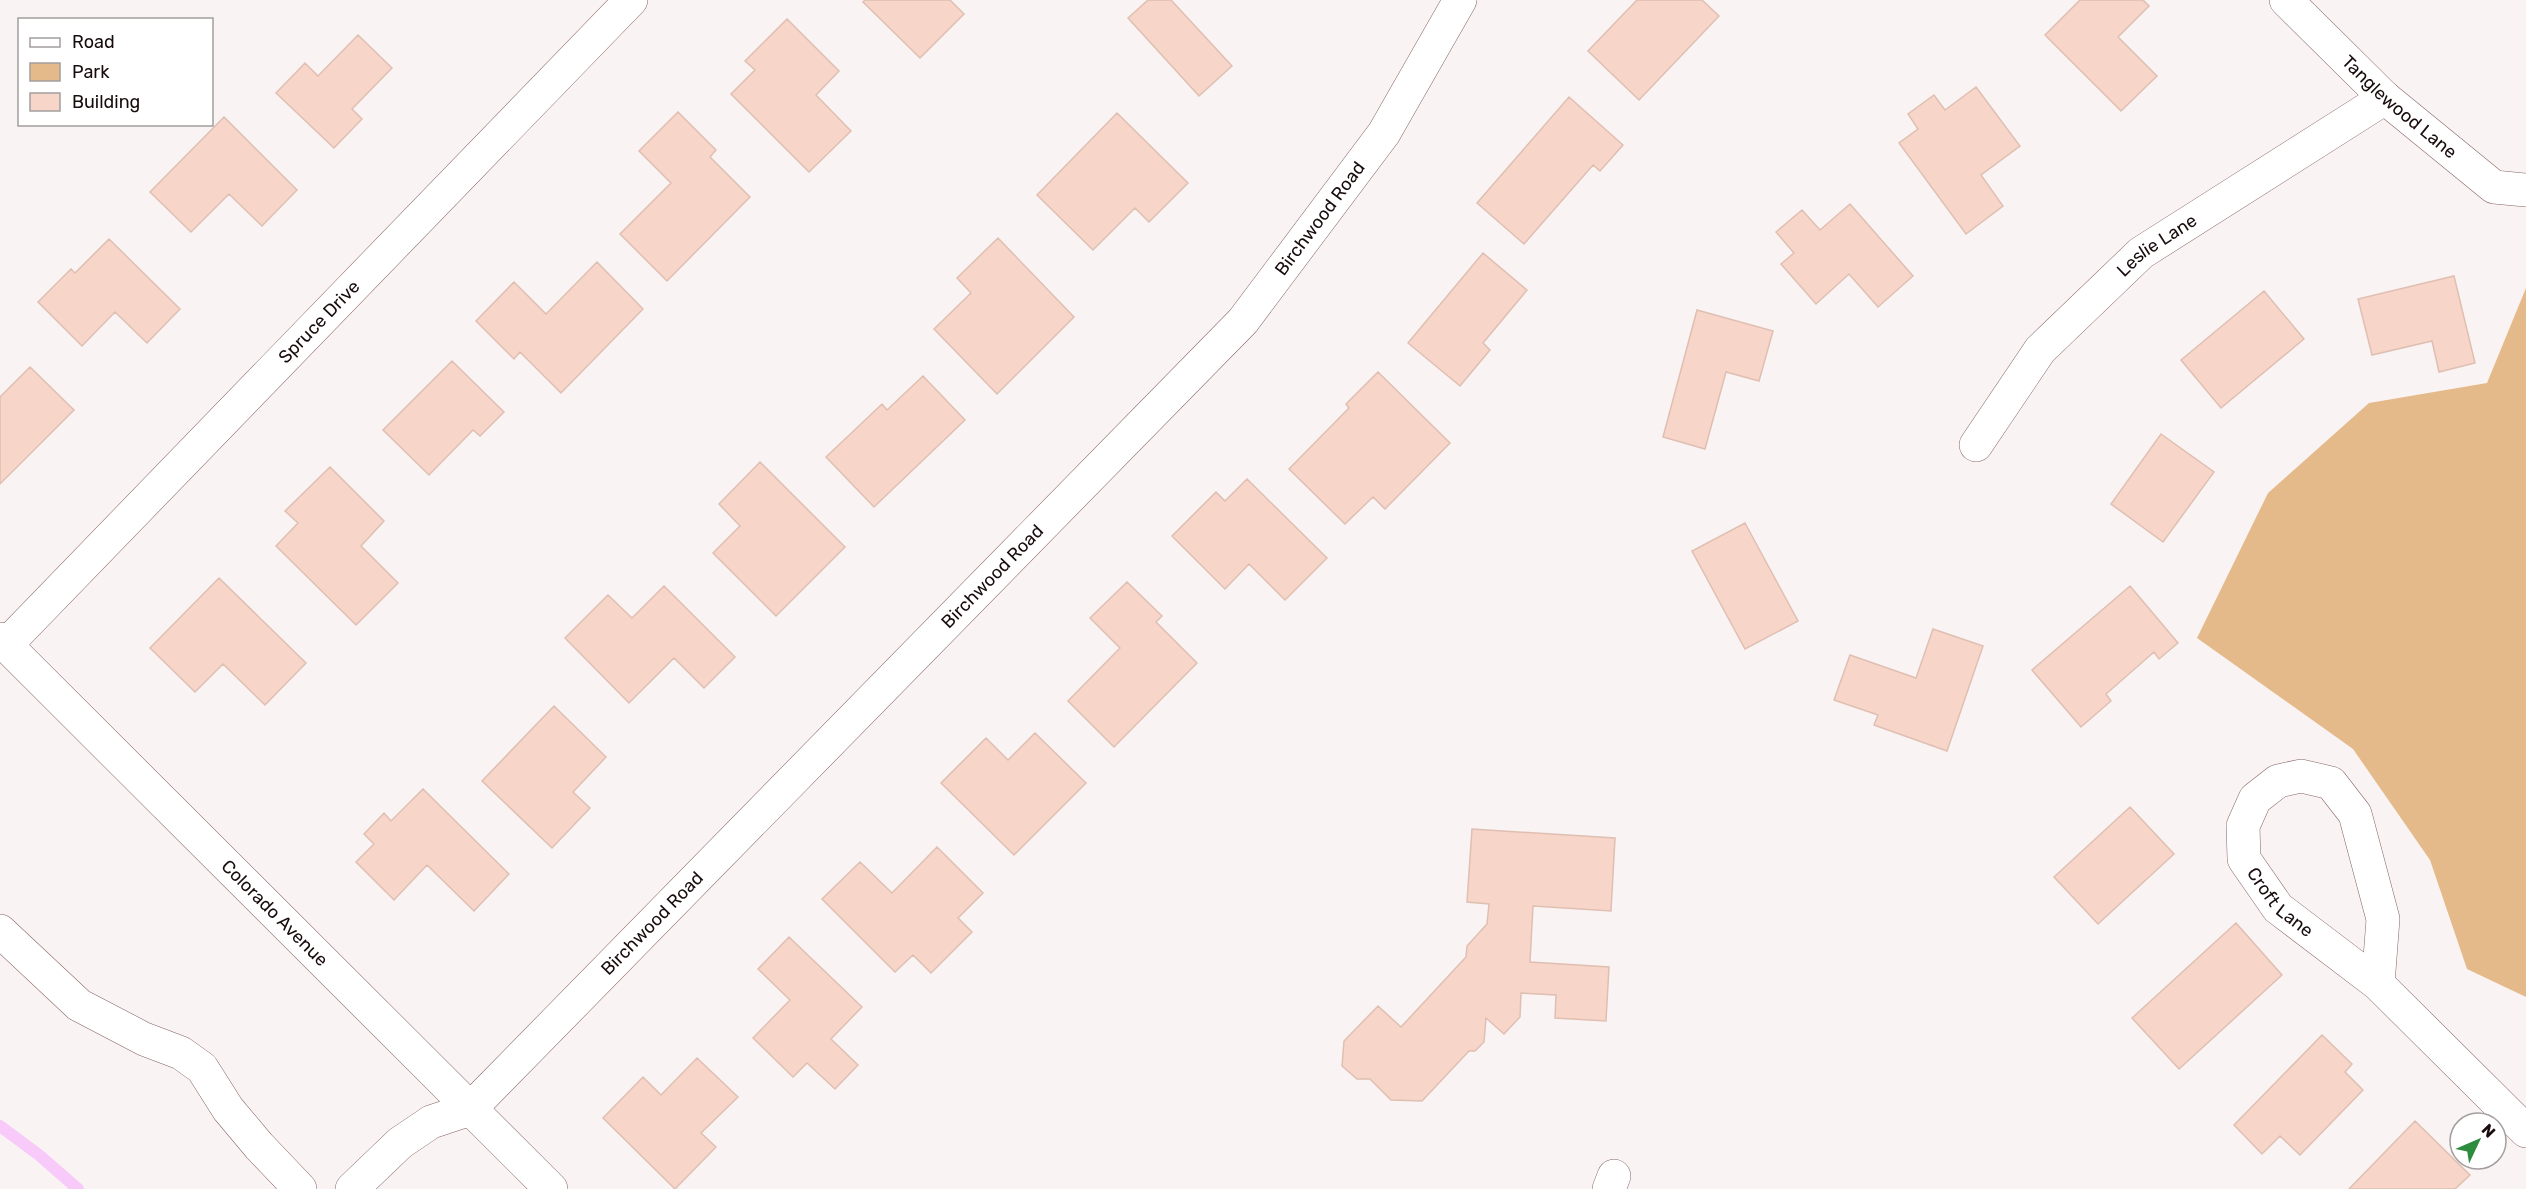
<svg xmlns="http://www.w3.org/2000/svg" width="2526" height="1189" font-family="Rubik,sans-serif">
<rect width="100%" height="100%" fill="#faf3f3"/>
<!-- green -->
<path fill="#e5ba8b" d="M2526,288V997L2467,969L2430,860L2353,749L2197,638L2268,493L2369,403L2487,383Z"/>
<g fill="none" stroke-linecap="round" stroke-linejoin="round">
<!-- stream -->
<path stroke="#f7caf9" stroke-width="12" d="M0,1126L39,1155L78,1189"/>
</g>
<!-- building -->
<path fill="#f7d6c9" stroke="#dfbfb2" stroke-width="1.5" d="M865,0H950L964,14L920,58L863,2Z
M1148,0H1171L1232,66L1199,96L1128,18Z
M1637,0H1702L1719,16L1639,100L1588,51Z
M2080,0H2143L2149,6L2118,37L2157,76L2121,111L2045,35Z
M787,19L839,71L816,95L851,131L809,172L731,94L755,70L745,61Z
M358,35L392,68L352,109L362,119L334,148L276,93L305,63L318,76Z
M1976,87L2020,146L1981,175L2003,206L1966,234L1899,143L1918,129L1908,114L1934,95L1945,110Z
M1569,97L1623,145L1600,171L1593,165L1524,244L1477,203Z
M678,112L716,150L710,157L750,197L667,281L620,234L671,183L639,151Z
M1117,113L1188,183L1149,222L1135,208L1093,250L1037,195Z
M224,117L297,190L262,226L229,194L191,232L150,192Z
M1850,204L1913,276L1878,307L1849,274L1816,304L1781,264L1794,253L1776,232L1802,210L1820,230Z
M998,238L1074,317L997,394L934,329L971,293L957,278Z
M109,239L180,309L147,343L115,312L82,346L38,302L71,269L75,273Z
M1483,253L1527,290L1483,343L1490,350L1460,386L1408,343Z
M597,262L643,309L561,393L520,352L514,359L476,321L514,282L546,314Z
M2454,276L2475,363L2439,372L2432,341L2372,355L2358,299Z
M2264,291L2304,339L2221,408L2181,360Z
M1697,310L1773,331L1759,381L1726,372L1705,449L1663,437Z
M452,361L504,412L480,436L473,430L429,475L383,430Z
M30,367L74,410L0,484V397Z
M1378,372L1450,443L1385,509L1373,497L1345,524L1289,469L1349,408L1346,404Z
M923,376L965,420L874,507L826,457L882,404L887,410Z
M2161,434L2214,472L2163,542L2111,504Z
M760,462L845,547L776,616L713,553L740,526L719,504Z
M330,467L384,521L361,546L398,583L356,625L276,546L298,523L285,511Z
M1247,479L1327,558L1285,600L1249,564L1225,589L1172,536L1216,492L1225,501Z
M1745,523L1798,621L1745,649L1692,551Z
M219,578L306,663L265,705L223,664L195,692L150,648Z
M1127,582L1162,616L1156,622L1197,663L1114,747L1068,701L1120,648L1090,618Z
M664,586L735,657L704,688L674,658L629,703L565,638L608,595L632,618Z
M2130,586L2178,643L2159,659L2154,652L2106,694L2111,701L2081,727L2032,670Z
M1933,629L1983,646L1947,751L1874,725L1878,715L1834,700L1850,655L1916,678Z
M554,706L606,757L573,792L590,808L552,848L482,781Z
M1035,733L1086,783L1014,855L941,783L986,738L1008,760Z
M423,789L509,874L474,911L427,865L394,900L356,862L374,844L364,834L384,813L391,821Z
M2130,807L2174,854L2098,924L2054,877Z
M1472,829L1615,838L1611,911L1533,906L1530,962L1609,967L1606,1021L1555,1018L1556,995L1521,993L1520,1017L1504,1034L1486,1018L1484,1042L1475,1051H1469L1422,1101L1391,1100L1370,1079H1357L1342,1066L1344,1041L1378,1006L1401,1027L1466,957L1467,946L1487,924L1489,904L1467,902Z
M937,847L983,893L958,918L972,932L931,973L913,955L895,972L822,899L860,862L892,893Z
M2236,923L2282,975L2179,1069L2132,1018Z
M789,937L862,1007L831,1039L858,1065L835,1089L807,1063L793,1077L753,1038L790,1000L758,969Z
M2322,1035L2352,1064L2345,1072L2363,1090L2300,1155L2280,1136L2262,1154L2234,1125Z
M697,1058L738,1097L701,1133L716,1147L675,1189L603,1118L643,1077L661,1095Z
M2415,1121L2470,1175L2455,1189H2349Z"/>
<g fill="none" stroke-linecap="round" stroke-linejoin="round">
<defs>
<g id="minor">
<path id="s1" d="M2286,0L2385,98L2494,187L2526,190"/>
<path id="s2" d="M1976,445L2040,350L2141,253L2385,98"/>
<path id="s3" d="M0,639L551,1189"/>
<path id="s4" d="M6,645L631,0"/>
<path d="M0,931L79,1005L144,1039L181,1053L202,1068L228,1109L259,1146L300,1189"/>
<path id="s5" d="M2378,984L2383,919L2355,814L2331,783L2301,776L2278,781L2255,799L2243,826L2244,859L2278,908L2378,984L2526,1131"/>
<path id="s6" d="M352,1189L400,1143L431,1122L470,1109L1243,321L1384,133L1460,0"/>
<path d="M1609,1189L1614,1176"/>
</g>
</defs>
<!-- minor casing -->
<use href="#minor" stroke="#866667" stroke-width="34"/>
<!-- minor -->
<use href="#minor" stroke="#fff" stroke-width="33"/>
</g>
<g text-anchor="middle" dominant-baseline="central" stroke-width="4.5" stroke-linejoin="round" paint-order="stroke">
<!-- street labels -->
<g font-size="18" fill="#180c0d" stroke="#fff">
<text stroke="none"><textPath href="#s1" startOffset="156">Tanglewood Lane</textPath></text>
<text stroke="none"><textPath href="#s6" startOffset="1377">Birchwood Road</textPath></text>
<text stroke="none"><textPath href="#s2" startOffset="272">Leslie Lane</textPath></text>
<text stroke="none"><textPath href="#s4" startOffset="450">Spruce Drive</textPath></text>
<text stroke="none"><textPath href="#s6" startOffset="891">Birchwood Road</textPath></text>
<text stroke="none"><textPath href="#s5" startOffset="416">Croft Lane</textPath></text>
<text stroke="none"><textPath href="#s3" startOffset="388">Colorado Avenue</textPath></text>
<text stroke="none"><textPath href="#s6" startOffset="405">Birchwood Road</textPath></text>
</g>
</g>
<!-- legend -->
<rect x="18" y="18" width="195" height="108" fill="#ffffff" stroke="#a39e9e" stroke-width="1.5"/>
<rect x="30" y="38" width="30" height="9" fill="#ffffff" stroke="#a39e9e" stroke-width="1.5"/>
<text x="72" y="48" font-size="18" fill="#180c0d">Road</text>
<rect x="30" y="63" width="30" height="18" fill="#e5ba8b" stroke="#a39e9e" stroke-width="1.5"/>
<text x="72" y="78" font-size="18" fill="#180c0d">Park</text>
<rect x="30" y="93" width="30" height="18" fill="#f7d6c9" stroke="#a39e9e" stroke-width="1.5"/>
<text x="72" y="108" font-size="18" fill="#180c0d">Building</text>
<!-- north arrow -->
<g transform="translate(2478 1141) rotate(46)"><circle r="28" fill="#ffffff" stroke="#a39e9e" stroke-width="1.5"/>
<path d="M0-4.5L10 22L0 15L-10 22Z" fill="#2e8c3e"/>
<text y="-9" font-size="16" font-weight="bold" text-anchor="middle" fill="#180c0d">N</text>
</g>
</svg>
